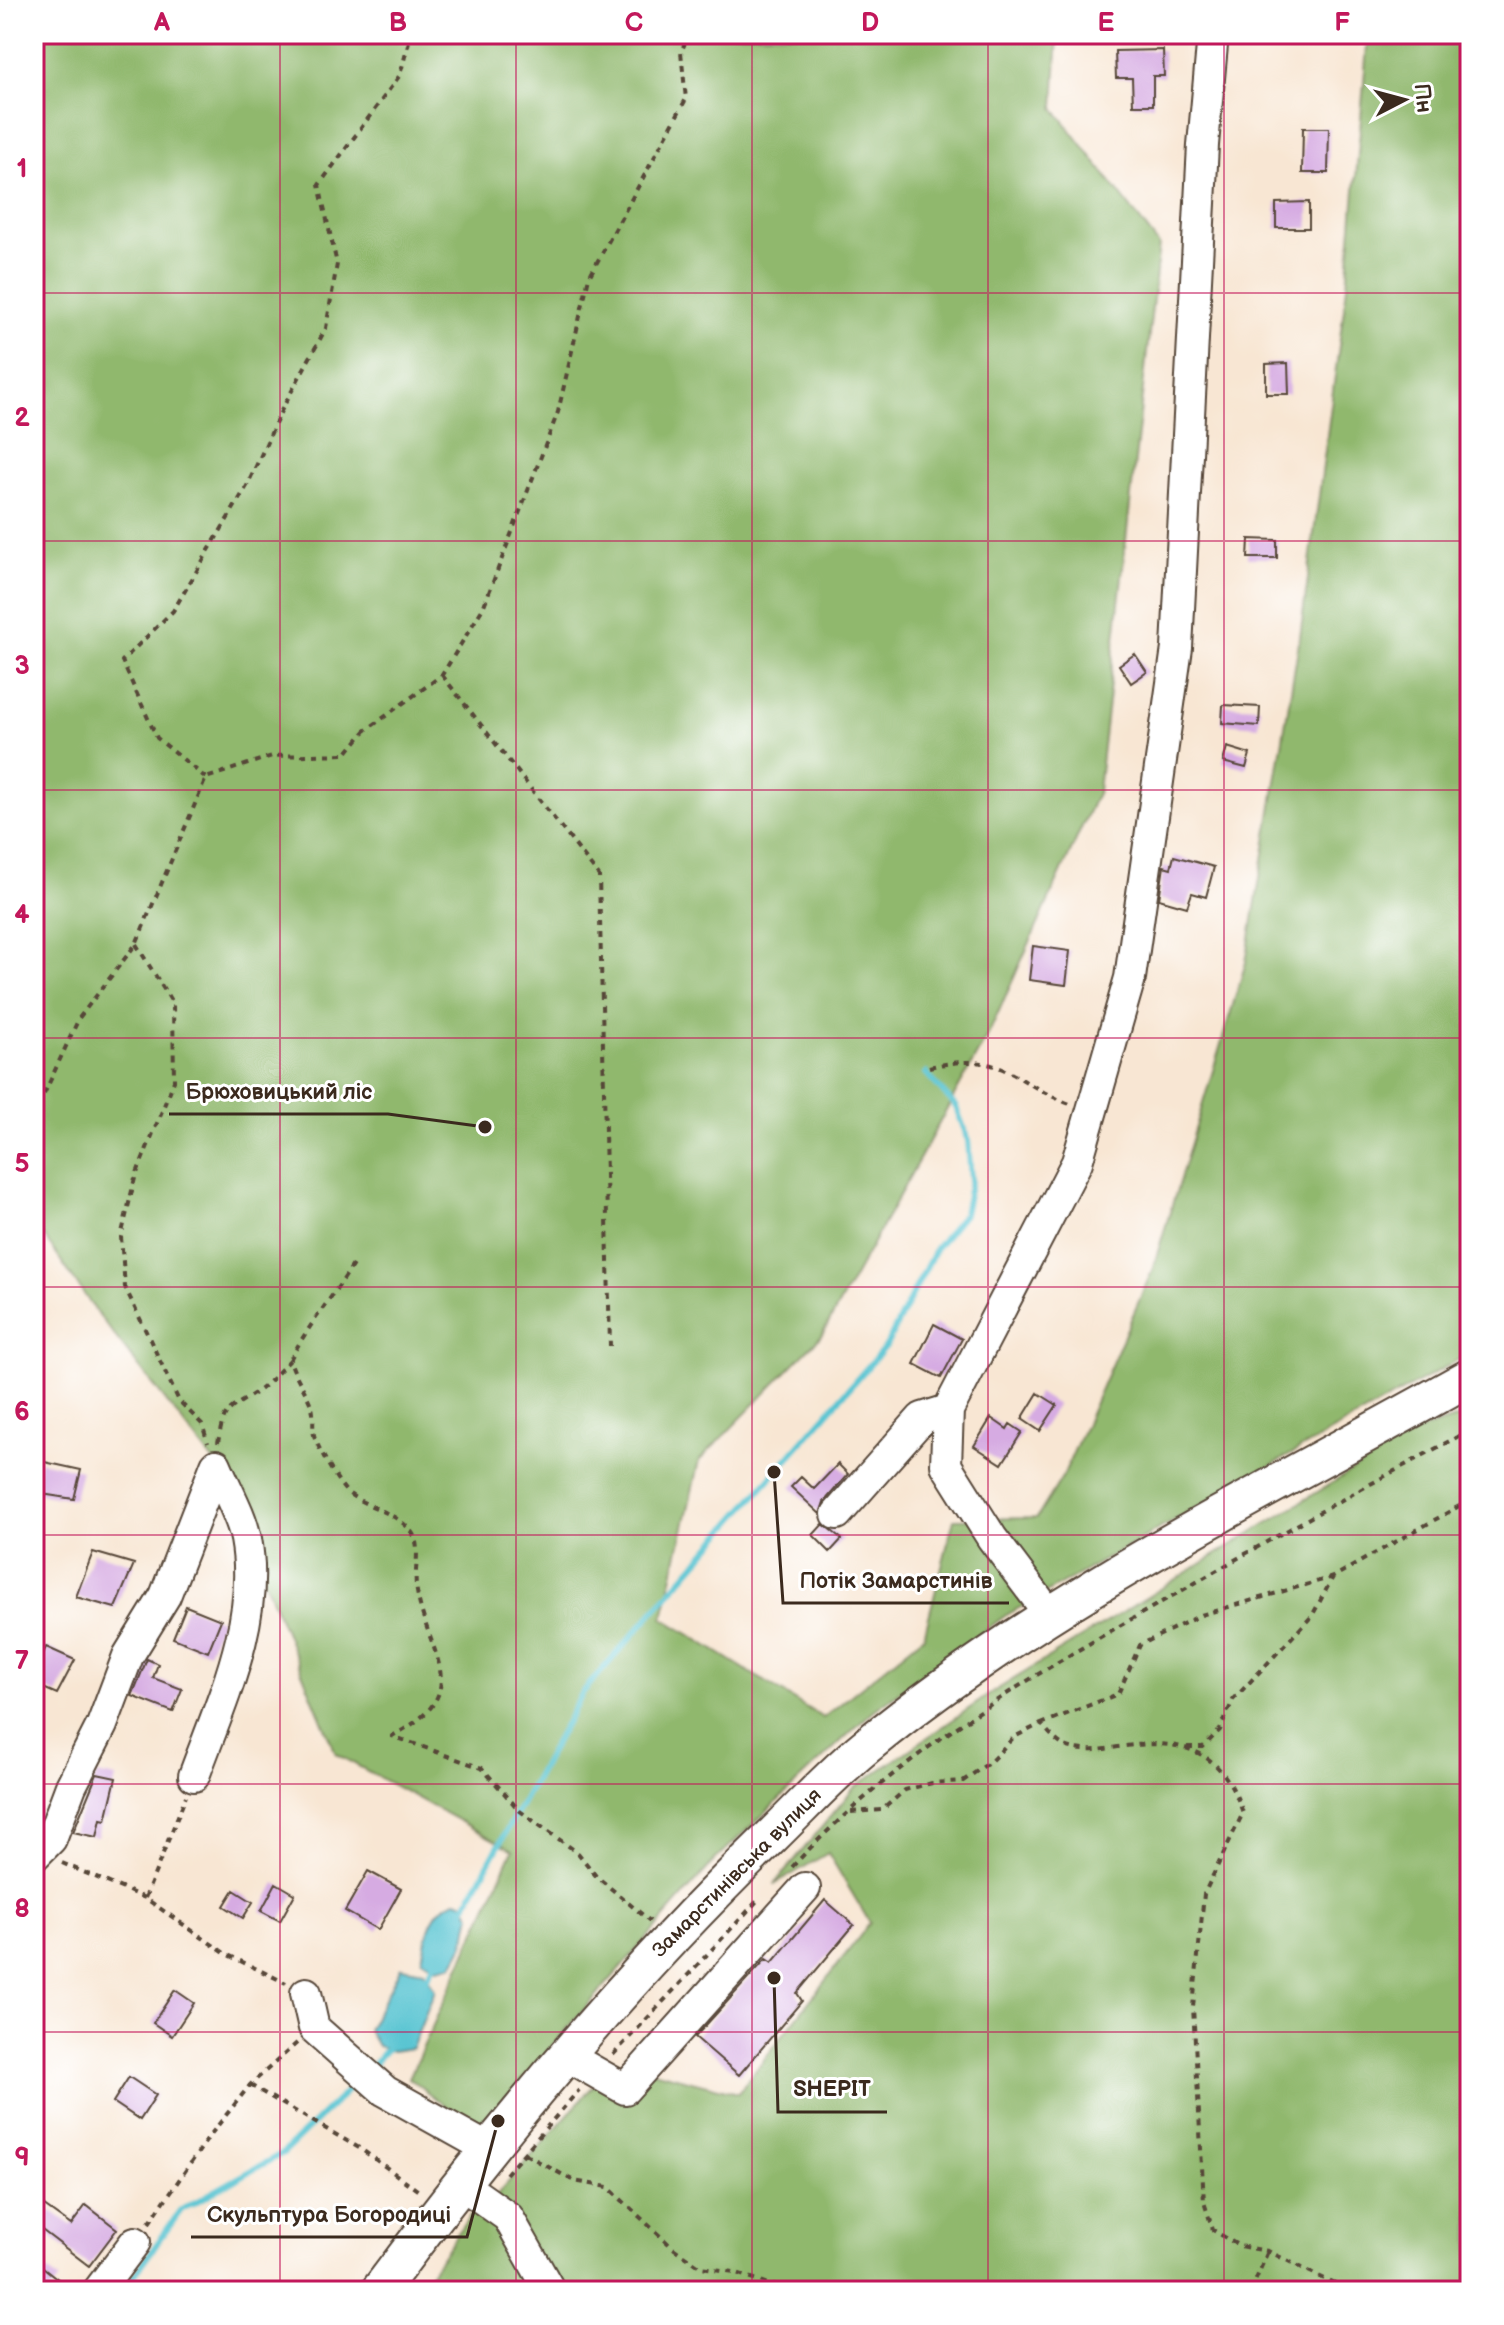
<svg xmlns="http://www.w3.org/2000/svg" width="1504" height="2325" font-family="'Balsamiq Sans',sans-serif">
<rect width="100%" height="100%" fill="#fff"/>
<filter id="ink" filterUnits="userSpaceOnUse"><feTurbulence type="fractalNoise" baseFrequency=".0125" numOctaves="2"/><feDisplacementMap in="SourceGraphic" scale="16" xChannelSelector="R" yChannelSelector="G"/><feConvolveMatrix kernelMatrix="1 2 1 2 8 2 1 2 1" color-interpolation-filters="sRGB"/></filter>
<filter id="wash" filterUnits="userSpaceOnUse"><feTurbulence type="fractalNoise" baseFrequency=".006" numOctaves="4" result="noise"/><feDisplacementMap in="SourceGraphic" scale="32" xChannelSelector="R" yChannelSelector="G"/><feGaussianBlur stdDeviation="1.8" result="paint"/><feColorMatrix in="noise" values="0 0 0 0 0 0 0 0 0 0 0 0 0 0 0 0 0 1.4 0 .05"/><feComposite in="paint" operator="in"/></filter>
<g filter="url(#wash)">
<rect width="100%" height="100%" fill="#f8e6d3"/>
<!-- forest -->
<path fill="#90b86d" stroke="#667146" stroke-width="2" d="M34,34H1058L1054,108L1159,245L1098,791L989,1033L822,1335L699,1461L663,1618L823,1718L924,1636L954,1519L1037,1518L1064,1474L1152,1271L1246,962L1301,630L1347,286L1368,34H1470V1353L1005,1616L873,1711L715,1860L478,2131L409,2078L513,1850L336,1754L216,1465L100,1317L34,1222Z
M1470,1414V2291H417L472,2213L489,2204L615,2061L738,2093L870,1923L828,1853L774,1885L854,1788L993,1692L1415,1432Z"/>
<!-- water -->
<path fill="#58c4d2" stroke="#4a7778" stroke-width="2" d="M456,1900L463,1902L471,1915L464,1945L453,1965L438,1968L422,1959C427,1935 430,1909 456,1900Z
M401,1967L424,1971L435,1990L412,2048L392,2051L377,2046L368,2030Z"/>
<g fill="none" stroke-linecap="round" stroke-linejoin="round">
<!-- stream -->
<path stroke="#58c4d2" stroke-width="6" d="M462,1912L583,1692L886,1346L936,1248L964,1214L971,1180L968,1139L956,1107L926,1073
M424,1983L436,1961
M371,2067L390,2045
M123,2291L181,2210L283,2153L359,2079"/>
</g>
<g id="blocks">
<!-- building -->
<path fill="#d6abe2" d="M1163,50L1164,76H1153V105H1133L1132,78H1116L1115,51Z
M1303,128H1329L1328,173H1302Z
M1309,202V228H1276V203Z
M1288,363L1289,394H1266V364Z
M1249,539L1277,540V558H1248Z
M1135,654L1147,672L1131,683L1119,665Z
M1223,705L1260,707L1259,726L1222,723Z
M1227,747L1250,754L1246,768L1223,762Z
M1174,856L1214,867L1206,897L1192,893L1187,907L1159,899L1164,866L1171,868Z
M1033,946L1070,951L1066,985L1029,980Z
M934,1324L962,1339L941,1378L914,1364Z
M1038,1393L1057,1405L1040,1431L1022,1419Z
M991,1418L1007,1429L1010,1424L1022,1432L1002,1464L974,1446Z
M40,1461L81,1470L74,1499L35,1493Z
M838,1464L848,1474L824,1502L820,1514L791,1487L801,1477L814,1489Z
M823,1524L842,1539L830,1552L813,1535Z
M93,1552L134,1564L115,1608L76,1597Z
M186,1606L221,1620L208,1652L173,1638Z
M46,1647L75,1660L57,1694L34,1684V1674Z
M147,1659L158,1664L153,1678L182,1689L173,1712L132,1696Z
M97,1774L116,1778L106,1820L101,1819L97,1837L73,1832Z
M368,1871L401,1889L378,1930L345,1911Z
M276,1883L295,1894L280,1921L261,1911Z
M234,1890L253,1902L243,1918L224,1906Z
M825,1900L854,1925L797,1993L802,2001L739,2075L695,2037L766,1959L772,1963Z
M175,1990L194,2003L172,2036L153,2023Z
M129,2077L156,2095L140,2120L113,2102Z
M40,2203L71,2225L86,2205L117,2229L89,2266L34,2224V2211Z
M34,2260L59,2280L50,2291H34Z"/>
</g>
</g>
<g filter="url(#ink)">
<use href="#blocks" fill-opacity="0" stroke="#574639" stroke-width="2"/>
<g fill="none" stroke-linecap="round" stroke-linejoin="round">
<defs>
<path id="minor" d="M837,1514L922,1418L948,1410
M1050,1615L992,1538L946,1465L948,1410L1077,1162L1130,978L1177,648L1203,145L1213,34
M194,1776C221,1702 261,1619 246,1539C241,1514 226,1489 216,1465
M34,1856L51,1839L71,1786L102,1725L128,1656L165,1596L216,1465
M306,1993L314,2028L385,2091L489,2149
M567,2056L625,2089L805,1888
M460,2183L508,2217L550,2291
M98,2291L135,2242"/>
<path id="major" d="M379,2291C498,2131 627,1976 771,1837C802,1807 832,1774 865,1747C1048,1597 1265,1492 1470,1377"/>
</defs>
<!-- minor casing -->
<use href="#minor" stroke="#574639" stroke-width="34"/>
<!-- major casing -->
<use href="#major" stroke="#574639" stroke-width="40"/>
<!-- path -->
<path stroke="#574639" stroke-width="4" stroke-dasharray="6 6" stroke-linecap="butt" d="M442,675L599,876L610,1346
M206,778L157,738L122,661L173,611L247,486L281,411L326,328L337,264L319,185L400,75L411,34
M136,944L173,1004L174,1081L135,1178L121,1237L125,1287L179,1401L202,1424L208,1443
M929,1067C1006,1050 1008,1080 1070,1104
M34,1116L79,1018L136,944L206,778L272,756L346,754L365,731L442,675L483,608L558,412L589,277L686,99L681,52L689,34
M290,1360C308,1325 333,1297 354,1263
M218,1443C224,1405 229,1411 258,1391C269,1383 280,1370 290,1360C295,1377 305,1389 311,1405C315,1413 312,1425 314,1435C316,1445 340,1487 348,1493C366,1507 394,1511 411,1531C422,1544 414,1569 416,1585C425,1655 479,1691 392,1736L482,1768L520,1811L578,1853L596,1876L650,1921
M1041,1724L1118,1694L1140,1645L1201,1615L1333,1577
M1187,1747H1203L1220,1730L1233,1700L1312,1616L1333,1577L1470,1500
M851,1812L882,1810L905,1790L932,1783L963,1781L990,1762L1014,1737L1041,1724C1047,1730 1055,1741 1063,1745C1080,1753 1100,1750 1118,1747C1183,1738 1221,1748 1243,1813L1204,1894L1193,2007L1204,2202L1213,2230L1239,2246L1268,2251L1349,2291
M62,1863L145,1898L226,1954L286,1983
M792,1867C904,1747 1047,1667 1188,1587C1281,1533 1375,1481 1470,1430
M145,1898L186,1796
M613,2055L760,1898
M250,2085L361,2149L420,2192
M525,2154L574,2181L608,2187L673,2248L701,2267L734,2272L790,2291
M506,2174L579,2090
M149,2223L211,2134L250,2085L297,2043
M1251,2291L1268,2251"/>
<!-- minor -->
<use href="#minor" stroke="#fff" stroke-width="30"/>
<!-- major -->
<use href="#major" stroke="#fff" stroke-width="36"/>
</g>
</g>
<!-- grid -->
<path fill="none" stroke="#c2185b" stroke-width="2" stroke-opacity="0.55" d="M280,34V2291M516,34V2291M752,34V2291M988,34V2291M1224,34V2291M34,293H1470M34,541H1470M34,790H1470M34,1038H1470M34,1287H1470M34,1535H1470M34,1784H1470M34,2032H1470"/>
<g text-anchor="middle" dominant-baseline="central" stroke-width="6" stroke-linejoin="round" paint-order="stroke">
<!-- street labels -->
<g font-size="20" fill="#3b2a1e" stroke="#fff">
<text transform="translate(737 1873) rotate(-45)">Замарстинівська вулиця</text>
</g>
</g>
<!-- callouts -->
<path fill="none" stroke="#3b2a1e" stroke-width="3" d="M485 1127L388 1114H169M774 1472L783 1603H1009M774 1978L778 2112H887M498 2121L467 2237H191"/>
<g fill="#3b2a1e" stroke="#fff" stroke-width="3">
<circle cx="485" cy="1127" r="8"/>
<circle cx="774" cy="1472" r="8"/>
<circle cx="774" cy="1978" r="8"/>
<circle cx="498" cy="2121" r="8"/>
</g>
<g font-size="22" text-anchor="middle" font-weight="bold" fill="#3b2a1e" stroke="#fff" stroke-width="6" stroke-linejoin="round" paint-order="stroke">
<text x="279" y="1099">Брюховицький ліс</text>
<text x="896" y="1588">Потік Замарстинів</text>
<text x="832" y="2096">SHEPIT</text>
<text x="329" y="2222">Скульптура Богородиці</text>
</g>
<!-- margin -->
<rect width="1504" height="2325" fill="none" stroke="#fff" stroke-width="88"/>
<!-- north arrow -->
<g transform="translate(1404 100) rotate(84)" stroke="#ffffff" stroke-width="6" paint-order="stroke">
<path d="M0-6L14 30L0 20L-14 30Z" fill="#3b2a1e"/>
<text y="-12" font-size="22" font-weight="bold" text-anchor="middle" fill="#3b2a1e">Пн</text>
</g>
<rect x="44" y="44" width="1416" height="2237" fill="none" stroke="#c2185b" stroke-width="3"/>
<g font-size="26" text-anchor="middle" font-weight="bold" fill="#c2185b">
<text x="162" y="31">A</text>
<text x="398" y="31">B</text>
<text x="634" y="31">C</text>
<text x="870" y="31">D</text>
<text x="1106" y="31">E</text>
<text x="1342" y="31">F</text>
<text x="22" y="177">1</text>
<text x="22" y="426">2</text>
<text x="22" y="674">3</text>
<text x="22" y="923">4</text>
<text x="22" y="1172">5</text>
<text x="22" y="1420">6</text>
<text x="22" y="1669">7</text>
<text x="22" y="1917">8</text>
<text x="22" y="2166">9</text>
</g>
</svg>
